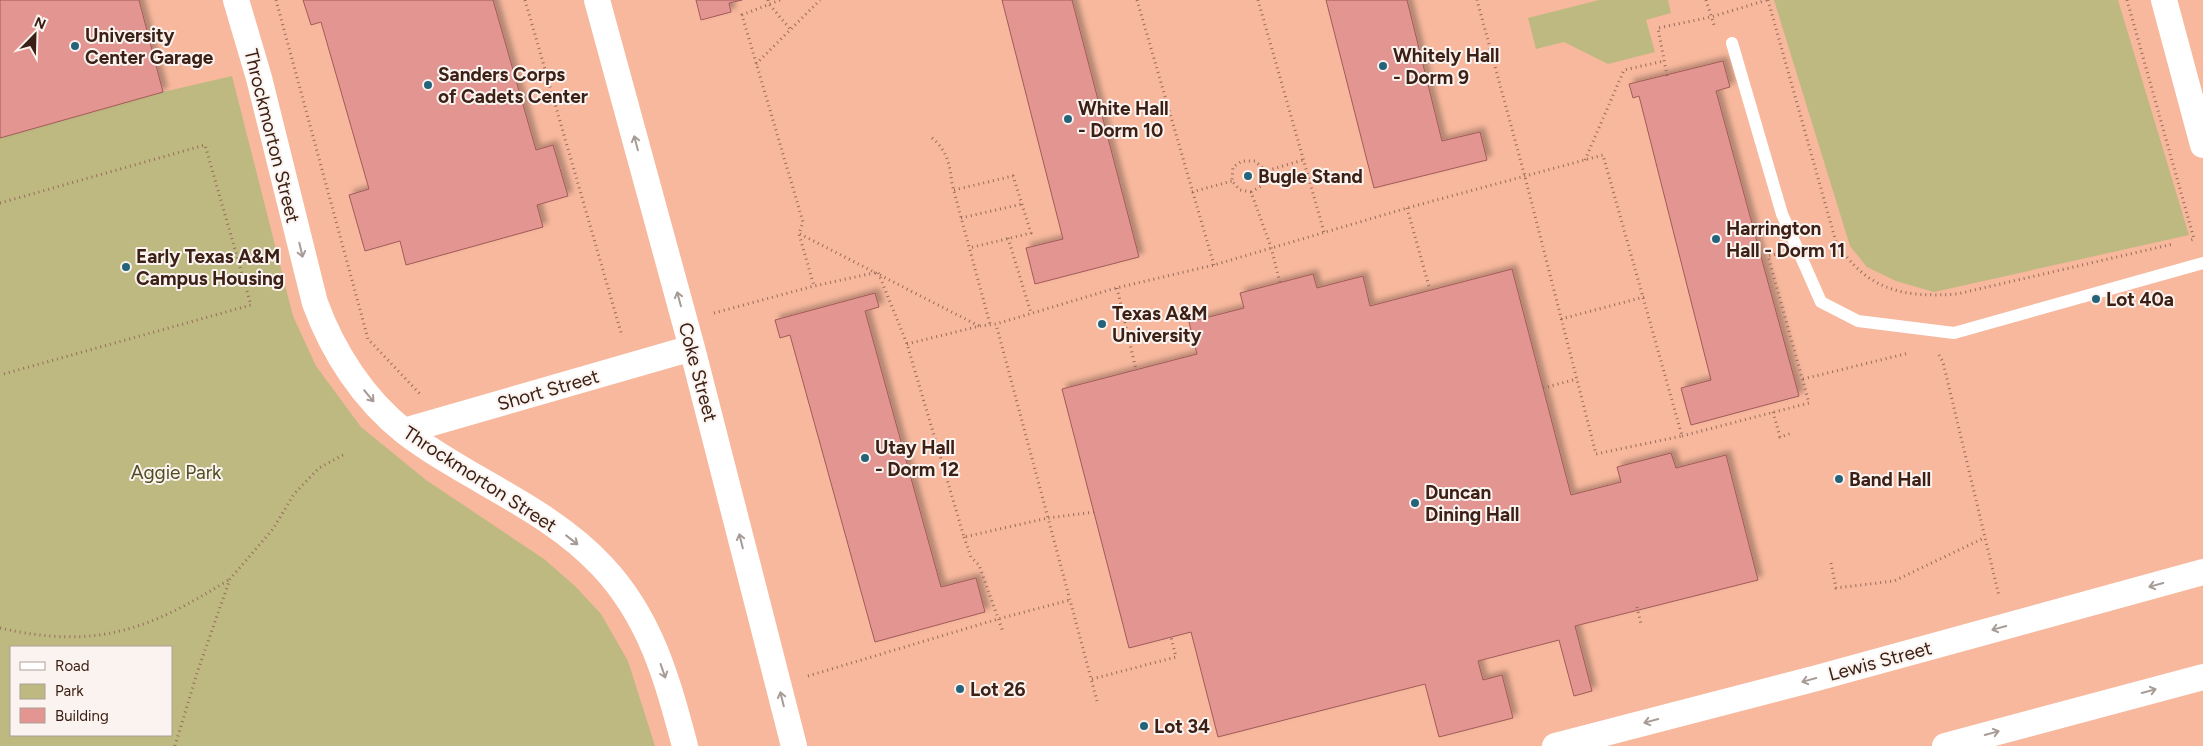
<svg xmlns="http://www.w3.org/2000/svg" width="2203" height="746" font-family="Figtree,sans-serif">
<defs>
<filter id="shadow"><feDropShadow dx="4.5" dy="-4.5" stdDeviation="2.5" flood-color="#0004"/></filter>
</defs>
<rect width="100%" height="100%" fill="#ffc5ac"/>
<!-- built -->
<path fill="#f7b89d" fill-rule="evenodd" d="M0,0H2203V746H0ZM11,647H171V735H11Z"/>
<!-- green -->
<path fill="#beb981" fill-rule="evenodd" d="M1599,0H1668L1671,13L1646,20L1655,52L1608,64L1564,42L1536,49L1528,18Z
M1774,0H2118L2189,235L1934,292L1896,281L1867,267L1850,246Z
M232,76L293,316L316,366L361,427L426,480L544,559L575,586L601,614L628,661L655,746H0V138L163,92ZM11,647H171V735H11Z"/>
<!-- building -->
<path fill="#e29591" stroke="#a25b58" filter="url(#shadow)" d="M0,0H139L163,92L0,138Z
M303,0H493L536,150L553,145L568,196L537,205L543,227L406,265L400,241L365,251L349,195L369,189L321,22L311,25Z
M696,0H742L729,3L731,12L701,20Z
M1002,0H1072L1139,257L1035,284L1026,248L1063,239Z
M1326,0H1407L1442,141L1480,132L1487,160L1374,188Z
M1723,61L1730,87L1716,91L1799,396L1691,425L1681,388L1711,380L1639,96L1633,98L1629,84Z
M1512,269L1571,495L1621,482L1617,467L1671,453L1676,468L1726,455L1758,580L1575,626L1592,691L1574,696L1559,640L1478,661L1483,680L1502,675L1513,718L1439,737L1425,684L1218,737L1191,632L1129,648L1062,389L1197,354L1189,322L1244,308L1240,293L1313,274L1317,288L1363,276L1370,306Z
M875,293L879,307L865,311L941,587L976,578L985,612L875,642L790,335L780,338L775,320Z"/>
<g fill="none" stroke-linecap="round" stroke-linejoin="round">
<!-- path -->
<path stroke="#966c5b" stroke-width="3" stroke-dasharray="1 4" stroke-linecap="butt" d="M276,0L368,339L420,394
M525,0L622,336
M768,0L769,4L790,29
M780,0L742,15L803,222L799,234L814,286
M1137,0L1214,265
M1258,0L1324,232
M1706,0L1715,28
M1768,0L1836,242C1867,290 1902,298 1957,294L2173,244
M2127,0L2194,239L2191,240
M756,64L820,0
M1667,76L1658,28L1711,17L1767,0
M932,138C947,150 950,165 952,184L990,324
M1585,160L1624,70L1664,61
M1266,171L1255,161H1242L1233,167L1232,181L1240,190L1251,192L1271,247L1280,283
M954,190L1013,176L1031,233L969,248
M1192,192L1232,181
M1251,192L1263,185L1266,171L1303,160
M0,203L205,145L251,305L0,375
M1407,208L1430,290
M961,218L1022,204
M800,234L979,326
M1008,238L1031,313
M1117,288L1136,370
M714,313L814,286L878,272L907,344L964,537L1048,518L996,324
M1561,319L1644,297
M907,344L980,326L996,324L1116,288L1214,265L1407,208L1603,155L1682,436L1596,454L1525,177L1477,0
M1939,355L1943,362L1999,596
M1803,379L1909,353
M1543,388L1577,379
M1773,412L1780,437L1792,433
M1682,436L1809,403L1768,256L1776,254
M1094,512L1048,518L1097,701
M964,537L971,557L979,565L1003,632
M1831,563L1836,588L1894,581L1984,538
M1637,607L1641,624
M0,628C96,650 149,630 230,579
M808,676L998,619L1070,600
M1092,679L1176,657L1171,637
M175,746L197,673L230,579L273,529L294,494L319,468L343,455"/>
<!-- service -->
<path stroke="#fff" stroke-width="12" d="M1732,43L1782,214L1821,302L1858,321L1954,333L2203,263"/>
<!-- minor -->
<path stroke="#fff" stroke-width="26" d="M236,0L259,78L315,303C333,352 363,399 405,432C468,480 547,507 602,566C651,618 667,679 685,746
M597,0L692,348L794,746
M2164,0L2203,145
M404,431L692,348
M1555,746L1817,678L2203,572
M1945,746L2203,677"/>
</g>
<!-- one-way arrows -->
<defs><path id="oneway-shaft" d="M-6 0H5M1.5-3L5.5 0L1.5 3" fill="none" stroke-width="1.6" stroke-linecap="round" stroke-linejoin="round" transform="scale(1.25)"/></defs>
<g stroke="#a79b96">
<use href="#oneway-shaft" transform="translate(636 143) rotate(-105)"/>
<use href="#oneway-shaft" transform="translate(301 250) rotate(77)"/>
<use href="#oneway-shaft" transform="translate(679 299) rotate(-105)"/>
<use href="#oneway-shaft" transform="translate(369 396) rotate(50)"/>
<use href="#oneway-shaft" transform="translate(572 540) rotate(38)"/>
<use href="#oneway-shaft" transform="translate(741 541) rotate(-104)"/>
<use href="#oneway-shaft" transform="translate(2156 585) rotate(165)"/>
<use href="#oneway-shaft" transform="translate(1999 628) rotate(165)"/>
<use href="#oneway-shaft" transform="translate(663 671) rotate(71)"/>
<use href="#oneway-shaft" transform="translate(1809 680) rotate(165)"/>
<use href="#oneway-shaft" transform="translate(2149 691) rotate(-15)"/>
<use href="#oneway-shaft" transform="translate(782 699) rotate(-104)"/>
<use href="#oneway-shaft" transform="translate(1651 721) rotate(165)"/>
<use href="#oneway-shaft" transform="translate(1992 733) rotate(-15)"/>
</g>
<!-- markers -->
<g fill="#246379" stroke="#faf3ef" stroke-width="2">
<circle cx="75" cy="46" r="5"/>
<circle cx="1383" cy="66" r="5"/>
<circle cx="428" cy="85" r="5"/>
<circle cx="1068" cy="119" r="5"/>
<circle cx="1248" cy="176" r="5"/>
<circle cx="1716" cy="239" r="5"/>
<circle cx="126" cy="267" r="5"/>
<circle cx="2096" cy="299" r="5"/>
<circle cx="1102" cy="324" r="5"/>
<circle cx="865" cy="458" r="5"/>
<circle cx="1839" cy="479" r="5"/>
<circle cx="1415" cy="503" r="5"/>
<circle cx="960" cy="689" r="5"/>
<circle cx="1144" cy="726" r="5"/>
</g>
<g text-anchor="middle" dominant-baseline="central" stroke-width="4" stroke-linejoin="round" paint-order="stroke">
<!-- poi labels -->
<g font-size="19" font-weight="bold" fill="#3c2015" stroke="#faf3ef" text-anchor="start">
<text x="85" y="35">University<tspan x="85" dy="22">Center Garage</tspan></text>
<text x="1393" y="55">Whitely Hall<tspan x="1393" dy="22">- Dorm 9</tspan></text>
<text x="438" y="74">Sanders Corps<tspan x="438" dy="22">of Cadets Center</tspan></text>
<text x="1078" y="108">White Hall<tspan x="1078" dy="22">- Dorm 10</tspan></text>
<text x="1258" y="176">Bugle Stand</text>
<text x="1726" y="228">Harrington<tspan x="1726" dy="22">Hall - Dorm 11</tspan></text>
<text x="136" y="256">Early Texas A&amp;M<tspan x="136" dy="22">Campus Housing</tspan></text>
<text x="2106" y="299">Lot 40a</text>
<text x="1112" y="313">Texas A&amp;M<tspan x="1112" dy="22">University</tspan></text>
<text x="875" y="447">Utay Hall<tspan x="875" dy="22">- Dorm 12</tspan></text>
<text x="1849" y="479">Band Hall</text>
<text x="1425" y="492">Duncan<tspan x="1425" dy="22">Dining Hall</tspan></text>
<text x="970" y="689">Lot 26</text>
<text x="1154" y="726">Lot 34</text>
</g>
<!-- street labels -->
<g font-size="19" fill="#3c2015" stroke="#faf3ef">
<text transform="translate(272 136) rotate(76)">Throckmorton Street</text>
<text transform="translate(698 372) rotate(75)">Coke Street</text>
<text transform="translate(548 390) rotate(-16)">Short Street</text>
<text transform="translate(480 479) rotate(33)">Throckmorton Street</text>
<text transform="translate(1880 661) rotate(-15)">Lewis Street</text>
</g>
<!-- park labels -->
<g font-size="19" fill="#504c22" stroke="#faf3ef">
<text x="176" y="472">Aggie Park</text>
</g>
</g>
<!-- legend -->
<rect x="10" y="646" width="162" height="90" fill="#faf3ef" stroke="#ae9f98"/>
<rect x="20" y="662" width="25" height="8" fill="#ffffff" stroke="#ae9f98"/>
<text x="55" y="671" font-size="15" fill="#3c2015">Road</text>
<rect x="20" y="684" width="25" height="15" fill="#beb981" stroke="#ae9f98"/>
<text x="55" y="696" font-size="15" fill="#3c2015">Park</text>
<rect x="20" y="708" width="25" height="15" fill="#e29591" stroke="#ae9f98"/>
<text x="55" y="721" font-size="15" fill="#3c2015">Building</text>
<!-- north arrow -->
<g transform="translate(35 35) rotate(23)" stroke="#faf3ef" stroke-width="4" paint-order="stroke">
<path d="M0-4L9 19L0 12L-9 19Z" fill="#3c2015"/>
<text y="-8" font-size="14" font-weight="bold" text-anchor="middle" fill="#3c2015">N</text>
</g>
</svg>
